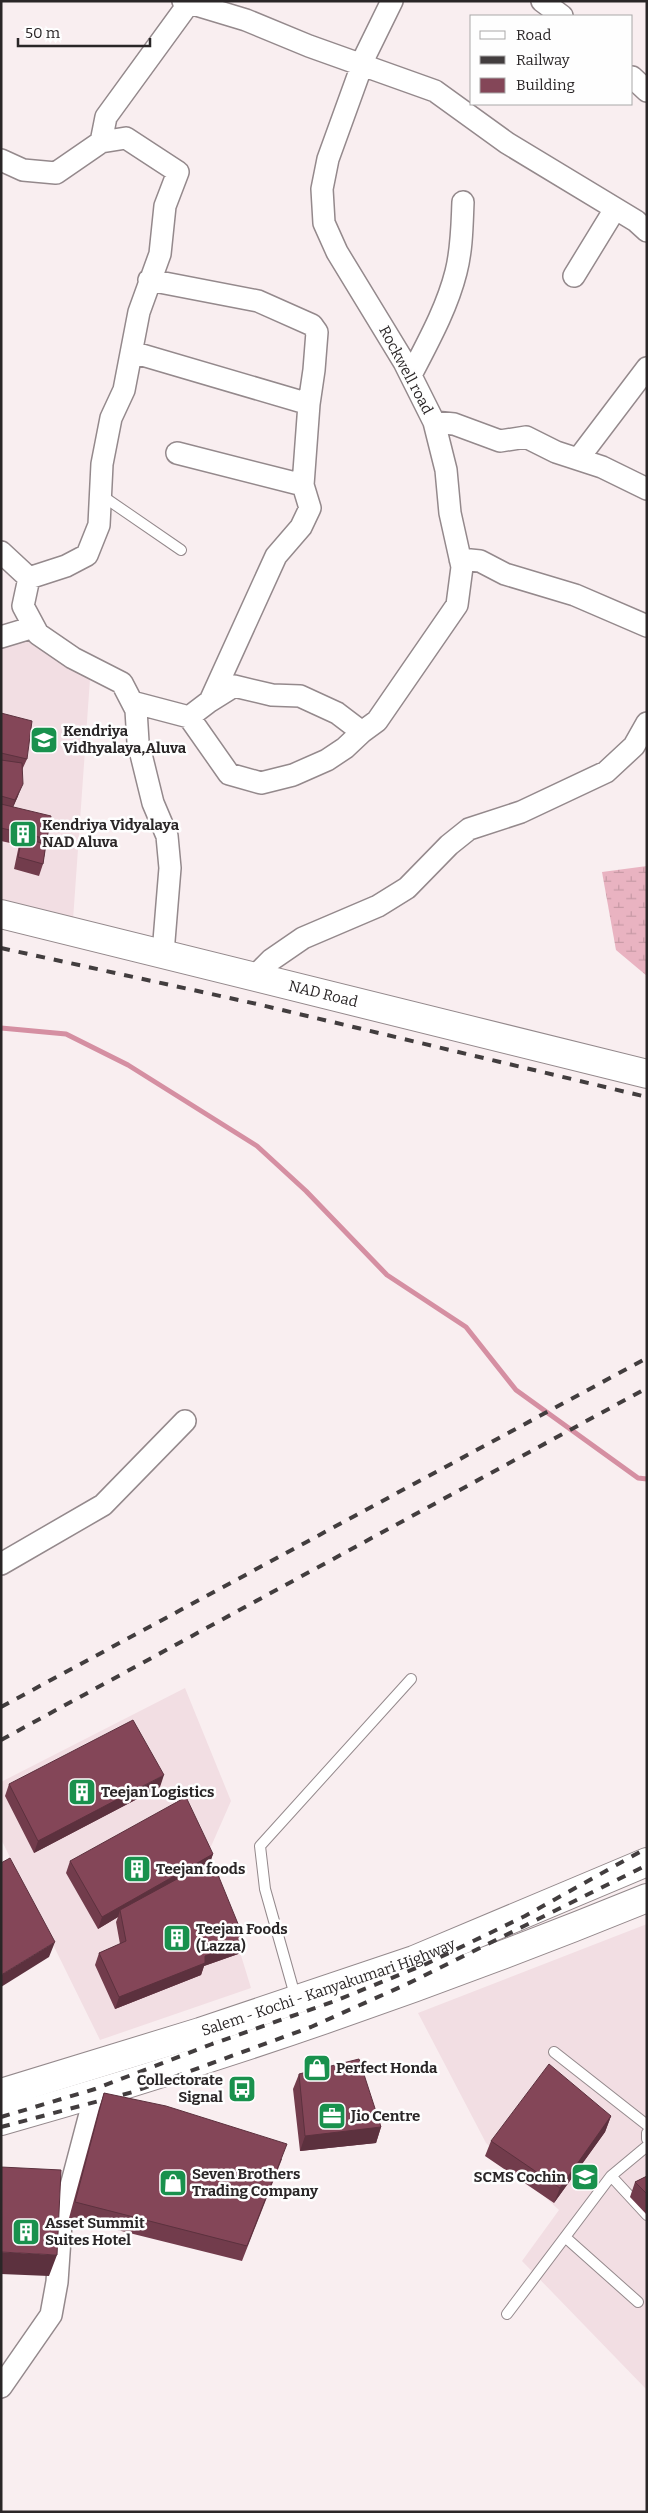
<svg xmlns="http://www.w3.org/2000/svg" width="648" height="2513" font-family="Bitter,serif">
<defs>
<pattern id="wetland-marsh" width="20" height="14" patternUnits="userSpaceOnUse" patternTransform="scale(1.25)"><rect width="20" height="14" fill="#e9b3c1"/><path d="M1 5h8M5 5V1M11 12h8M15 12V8" fill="none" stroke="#c89aa6"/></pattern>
</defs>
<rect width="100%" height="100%" fill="#f9eef0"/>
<!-- built -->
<path fill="#f2dee3" d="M30,640L90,679L73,920L1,902V647Z
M185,1688L231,1801L209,1851L251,1988L100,2040L1,1839V1782Z
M647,1924V2390L522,2261L559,2210L486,2143L418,2013Z"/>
<!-- wetland -->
<path fill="url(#wetland-marsh)" d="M647,866V976L616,950L602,872Z"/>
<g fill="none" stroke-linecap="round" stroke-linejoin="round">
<!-- stream -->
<path stroke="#d58fa2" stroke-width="5" d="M1,1028L66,1034L128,1065L257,1146L306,1191L387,1275L466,1327L516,1390L638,1478L647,1479"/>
<defs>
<path id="lane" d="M101,495L181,550
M296,1999L265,1889L260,1846L411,1679
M554,2052L647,2125
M647,2133V2139
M647,2146L611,2176L647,2215
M565,2237L638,2302
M507,2314L611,2176"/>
<path id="street" d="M183,1L246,20L309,46L435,91L507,143L636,221L647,231
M542,1L562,16
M632,77L647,91
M1,160L23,170L56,173L101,142
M574,276L615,209
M149,280L258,301L312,325L317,332L314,370L309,404L303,485L310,508L301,527L276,556L210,701
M132,352L309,404
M411,375C428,342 447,308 456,272C462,249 462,225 463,202
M434,422L454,424L500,441L526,437L556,452L602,467L647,489
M177,453L303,485
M578,459L647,368
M1,552L29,578
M460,559L480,561L505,574L575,595L647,626
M1,637L34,627
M132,702L189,717L210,701L234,686L272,695L300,696L337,713L362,732L345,748L327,760L293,775L261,783L229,774L189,717
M362,732L377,721L457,605L462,567L450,513L446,470L434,422L404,362L337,252L324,223L322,189L328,159L366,54L392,1
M163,953L170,868L167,836L153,803L138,742L136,710L122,683L73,658L38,634L23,606L29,578L66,566L87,555L99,525L102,464L111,418L124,390L139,312L160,254L165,206L178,172L126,138L101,142L106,117L189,3
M255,976L271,960L303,938L378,906L407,888L449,845L469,829L521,812L606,772L634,746L647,723
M1,1564L103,1505L185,1421
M1,2387L51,2315L57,2282L61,2224L95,2095"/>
<g id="secondary">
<path id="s1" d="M1,914L647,1074"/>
</g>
<g id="highway">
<path id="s2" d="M1,2093L200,2032L414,1960L647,1862"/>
<path d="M1,2121C221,2059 436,1984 647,1898"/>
</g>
</defs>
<!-- lane casing -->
<use href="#lane" stroke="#94898c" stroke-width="12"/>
<!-- street casing -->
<use href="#street" stroke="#94898c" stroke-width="24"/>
<!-- secondary casing -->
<use href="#secondary" stroke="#94898c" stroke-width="30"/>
<!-- highway casing -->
<use href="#highway" stroke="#94898c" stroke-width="30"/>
<!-- lane -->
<use href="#lane" stroke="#fff" stroke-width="10"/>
<!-- street -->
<use href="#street" stroke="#fff" stroke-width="21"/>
<!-- secondary -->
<use href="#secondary" stroke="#fff" stroke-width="28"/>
<!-- highway -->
<use href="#highway" stroke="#fff" stroke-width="28"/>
<!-- rail -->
<path stroke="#423d3e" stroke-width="4" stroke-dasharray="9 9" stroke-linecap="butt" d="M1,948L257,1004L647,1097
M1,1707L647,1358
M1,1740L647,1388
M1,2117L95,2089L212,2044L335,2001L426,1964L525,1916L647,1848
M1,2127L133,2092L311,2027L407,1984L647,1865"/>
</g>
<!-- wall -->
<path fill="#723c4c" d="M1,713L27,759L22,770L18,796L13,807L47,839L46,844L43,864L39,876L14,869L19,845L1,841Z
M9,1784L160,1787L34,1853L5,1796Z
M213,1854L210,1861L241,1953L204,1966L201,1975L115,2009L95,1965L99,1953L120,1944L116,1922L118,1917L98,1929L66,1873L70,1861Z
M299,2074L381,2127L376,2143L300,2151L293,2089Z
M104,2093L282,2159L242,2261L69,2218L99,2108Z
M611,2116L605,2132L554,2203L485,2156L491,2141Z
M647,2176V2215L630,2197L635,2182Z"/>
<!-- shaded-wall -->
<path fill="#5c313e" d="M23,784L18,796L11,812L15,800Z
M164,1775L160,1787L34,1853L38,1841Z
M213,1854L209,1866L120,1910L118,1917L98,1929L102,1917Z
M245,1941L241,1953L204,1966L201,1975L115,2009L119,1997L205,1956Z
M55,1942L49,1957L1,1987V1975Z
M611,2116L605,2132L554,2203L560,2188Z
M381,2127L376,2143L300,2151L305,2136Z
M1,2252L57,2255L49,2276L1,2274Z"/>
<!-- building -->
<path fill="#844658" stroke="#5c313e" d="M1,713L32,721L27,759L1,753Z
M1,760L22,763L23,784L15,800L1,796Z
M1,804L51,816L47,839L1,828Z
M22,838L46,844L43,864L18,857Z
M133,1720L164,1775L38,1841L9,1784Z
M186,1797L213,1854L102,1917L70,1861Z
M10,1858L55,1942L1,1975V1863Z
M212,1860L245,1941L205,1956V1963L119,1997L99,1953L126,1941L120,1910Z
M359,2059L381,2127L305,2136L299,2074Z
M549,2064L611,2116L560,2188L491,2141Z
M104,2093L166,2106L287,2144L247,2246L75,2202Z
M1,2167L61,2170L57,2255L1,2252Z
M647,2176V2194L635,2182Z"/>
<!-- icons -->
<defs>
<symbol id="school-square" viewBox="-11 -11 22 22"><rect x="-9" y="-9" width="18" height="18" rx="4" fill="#19914d" stroke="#fefefe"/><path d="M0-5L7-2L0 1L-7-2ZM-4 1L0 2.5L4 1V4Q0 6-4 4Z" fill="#fff"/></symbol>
<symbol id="building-square" viewBox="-11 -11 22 22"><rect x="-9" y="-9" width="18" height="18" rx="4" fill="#19914d" stroke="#fefefe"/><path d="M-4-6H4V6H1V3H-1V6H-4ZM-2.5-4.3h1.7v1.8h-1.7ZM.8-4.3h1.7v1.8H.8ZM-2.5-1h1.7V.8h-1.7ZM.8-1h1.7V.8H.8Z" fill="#fff"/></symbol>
<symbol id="shop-square" viewBox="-11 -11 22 22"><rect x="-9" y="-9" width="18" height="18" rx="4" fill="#19914d" stroke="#fefefe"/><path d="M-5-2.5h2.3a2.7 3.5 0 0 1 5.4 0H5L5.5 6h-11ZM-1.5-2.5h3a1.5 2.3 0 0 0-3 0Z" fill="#fff"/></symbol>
<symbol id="bus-square" viewBox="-11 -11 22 22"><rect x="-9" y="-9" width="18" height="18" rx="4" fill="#19914d" stroke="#fefefe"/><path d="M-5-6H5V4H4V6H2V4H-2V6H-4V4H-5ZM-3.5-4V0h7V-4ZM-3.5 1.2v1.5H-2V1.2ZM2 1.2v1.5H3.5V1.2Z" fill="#fff"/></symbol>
<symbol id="office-square" viewBox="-11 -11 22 22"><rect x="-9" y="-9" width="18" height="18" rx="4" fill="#19914d" stroke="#fefefe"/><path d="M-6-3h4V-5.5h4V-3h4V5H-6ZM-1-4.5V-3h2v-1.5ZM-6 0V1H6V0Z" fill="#fff"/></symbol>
<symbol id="university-square" viewBox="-11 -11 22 22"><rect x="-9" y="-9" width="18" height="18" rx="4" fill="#19914d" stroke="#fefefe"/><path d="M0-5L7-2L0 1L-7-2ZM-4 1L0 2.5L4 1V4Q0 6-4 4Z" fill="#fff"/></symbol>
</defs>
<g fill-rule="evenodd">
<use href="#school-square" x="28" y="724" width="32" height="32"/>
<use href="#building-square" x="7" y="818" width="32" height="32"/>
<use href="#building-square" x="66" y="1776" width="32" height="32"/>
<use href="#building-square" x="121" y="1853" width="32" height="32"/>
<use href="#building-square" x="161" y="1922" width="32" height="32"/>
<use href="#shop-square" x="301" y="2052" width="32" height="32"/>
<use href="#bus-square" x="226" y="2073" width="32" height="32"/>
<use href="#office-square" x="316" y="2100" width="32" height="32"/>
<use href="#university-square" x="569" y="2161" width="32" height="32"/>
<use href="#shop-square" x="157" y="2167" width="32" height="32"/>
<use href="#building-square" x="10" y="2216" width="32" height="32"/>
</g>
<g text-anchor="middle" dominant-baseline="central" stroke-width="5" stroke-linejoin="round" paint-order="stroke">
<!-- street labels -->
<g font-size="15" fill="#2a2627" stroke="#fefefe">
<text transform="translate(406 370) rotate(62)">Rockwell road</text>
<text stroke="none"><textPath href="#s1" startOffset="332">NAD Road</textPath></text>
<text stroke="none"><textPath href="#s2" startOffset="344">Salem - Kochi - Kanyakumari Highway</textPath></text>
</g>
<!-- poi labels -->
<g font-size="15" font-weight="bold" fill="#2a2627" stroke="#fefefe" text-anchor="start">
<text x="63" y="731">Kendriya<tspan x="63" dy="17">Vidhyalaya,Aluva</tspan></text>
<text x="42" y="825">Kendriya Vidyalaya<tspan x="42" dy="17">NAD Aluva</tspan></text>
<text x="101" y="1792">Teejan Logistics</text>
<text x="156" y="1869">Teejan foods</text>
<text x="196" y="1929">Teejan Foods<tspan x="196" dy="17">(Lazza)</tspan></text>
<text x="336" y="2068">Perfect Honda</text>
<text x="223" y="2080" text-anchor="end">Collectorate<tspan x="223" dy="17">Signal</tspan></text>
<text x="351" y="2116">Jio Centre</text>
<text x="192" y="2174">Seven Brothers<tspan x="192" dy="17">Trading Company</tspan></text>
<text x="566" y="2177" text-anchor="end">SCMS Cochin</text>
<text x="45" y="2223">Asset Summit<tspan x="45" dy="17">Suites Hotel</tspan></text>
</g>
</g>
<!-- border -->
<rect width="648" height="2513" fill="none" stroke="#2a2627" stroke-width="5"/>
<!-- legend -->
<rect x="470" y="15" width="162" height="90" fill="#fefefe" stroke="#a9a8a8"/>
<rect x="480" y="31" width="25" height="8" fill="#ffffff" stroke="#a9a8a8"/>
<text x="516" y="40" font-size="15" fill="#2a2627">Road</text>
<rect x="480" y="56" width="25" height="8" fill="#423d3e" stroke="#a9a8a8"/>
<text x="516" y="65" font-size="15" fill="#2a2627">Railway</text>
<rect x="480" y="78" width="25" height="15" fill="#844658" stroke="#a9a8a8"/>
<text x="516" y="90" font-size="15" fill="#2a2627">Building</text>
<!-- scale -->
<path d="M18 38v8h132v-8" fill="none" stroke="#2a2627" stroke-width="2.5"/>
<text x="25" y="38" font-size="15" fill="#2a2627" stroke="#fefefe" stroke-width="4" paint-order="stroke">50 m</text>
</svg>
